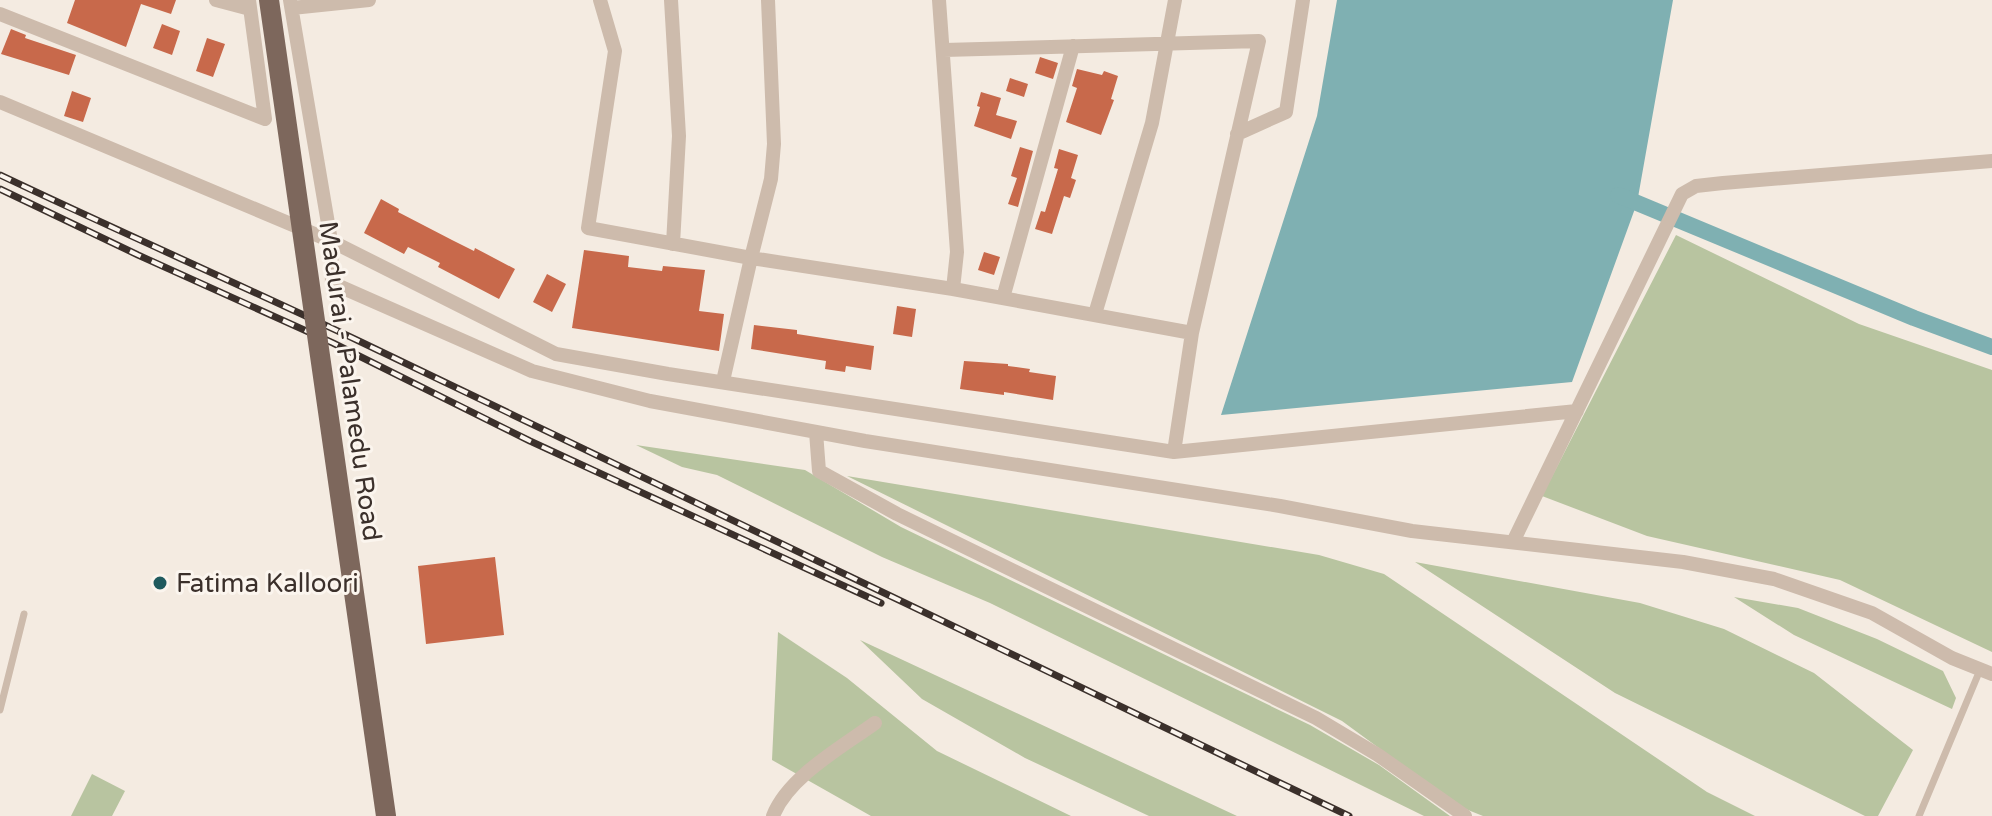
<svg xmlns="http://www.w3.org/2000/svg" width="1992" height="816" font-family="'Varela Round',sans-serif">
<rect width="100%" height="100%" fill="#f4ebe1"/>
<!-- green -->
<path fill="#b8c4a0" d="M1676,235L1859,324L1992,370V652L1840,580L1647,536L1542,496Z
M636,445L805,470L901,527L1310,725L1379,765L1450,816H1424L990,603L882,557L717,475L682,467Z
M847,476L1319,555L1384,574L1707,792L1755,816H1483L1458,806L1342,721Z
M1415,562L1640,603L1724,629L1814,673L1913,750L1878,816H1865L1615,693Z
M1734,597L1798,608L1877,639L1943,671L1956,698L1952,709L1794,635Z
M778,632L847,678L937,751L1071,816H871L772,760Z
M860,640L1237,816H1149L1025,758L922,699Z
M92,774L125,791L112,816H71Z"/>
<!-- water -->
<path fill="#7fb0b2" d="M1337,0H1673L1637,203L1572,382L1221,415L1317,116Z"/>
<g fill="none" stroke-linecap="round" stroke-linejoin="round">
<!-- canal -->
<path stroke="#7fb0b2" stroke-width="16" d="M1618,195L1914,318L1992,347"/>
</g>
<!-- building -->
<path fill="#c8694b" d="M75,0H176L171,14L141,4L126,47L67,23Z
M162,24L180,31L172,55L153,48Z
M11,29L26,35L25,38L76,55L69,75L1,54Z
M207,38L225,44L213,77L196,71Z
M1040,57L1058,63L1053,79L1035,73Z
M1077,69L1102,75L1104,71L1118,76L1111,99L1114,100L1101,135L1066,122L1077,88L1072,86Z
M1010,78L1028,84L1024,97L1006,91Z
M72,91L91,98L83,122L64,116Z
M981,92L1001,98L996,115L1017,121L1011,139L974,126L980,107L977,106Z
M1020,147L1033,151L1018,207L1008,204L1017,178L1011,176Z
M1059,149L1078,155L1071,178L1076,180L1070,198L1064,196L1052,234L1035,229L1041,211L1045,212L1058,169L1054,168Z
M381,199L399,209L398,212L452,240L474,251L475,248L515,269L499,299L438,267L440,263L408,247L404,254L364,233Z
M584,250L629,256L628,267L662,271L663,266L705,270L699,311L724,314L719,351L572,328Z
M984,252L1000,257L994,275L978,270Z
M547,274L566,284L552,312L533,302Z
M897,306L916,309L912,337L893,334Z
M754,325L797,330V334L874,346L871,370L846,366L845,372L825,369L826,361L751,349Z
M964,361L1008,364V366L1030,369L1029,372L1056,376L1053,400L1004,392V395L960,389Z
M495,557L504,635L426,644L418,566Z"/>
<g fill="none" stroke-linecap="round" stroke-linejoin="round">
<!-- lane -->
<path stroke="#cdbbac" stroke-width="7" d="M0,710L24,614
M1919,816L1980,670"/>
<!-- street -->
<path stroke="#cdbbac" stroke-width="14" d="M216,0L250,9
M290,0L331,241L332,283L532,371L650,401L865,441L1280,506L1412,531L1683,562L1774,579L1872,613L1952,658L1992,674
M600,0L615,51L588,228L751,258L771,179L774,144L768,0
M671,0L679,136L673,244
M292,8L369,0
M0,14L265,119L249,0
M944,50L1259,41L1192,333L953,289
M0,102L331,241L556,354L668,374L1174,452L1577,411
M1237,134L1286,112L1303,0
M1003,298L1073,46
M1095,314L1152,123L1175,0
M723,381L751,258L953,289L957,252L939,0
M816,432L819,471L897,514L1316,718L1378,755L1465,816
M1174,452L1192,333
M1513,542L1682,194L1696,186L1723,183L1992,161
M773,816C788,777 842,747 875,723"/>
<defs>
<path id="rail" d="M0,175C120,232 241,285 361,342C690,500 1020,658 1349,816
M0,189L138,255L333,343L530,441L881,603"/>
</defs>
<!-- rail casing -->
<use href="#rail" stroke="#3b302b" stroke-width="7"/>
<!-- rail -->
<use href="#rail" stroke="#fbf5ee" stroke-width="4" stroke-dasharray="12" stroke-linecap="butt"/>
<!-- primary-bridge -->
<path stroke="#7d675c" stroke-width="20" d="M269,0L386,816"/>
</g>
<!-- markers -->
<circle fill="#1f5a5e" stroke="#fbf5ee" stroke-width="3" cx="160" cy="583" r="8"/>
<g text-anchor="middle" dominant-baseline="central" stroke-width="6" stroke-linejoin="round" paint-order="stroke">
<!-- street labels -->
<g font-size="26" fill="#3b302b" stroke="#fbf5ee">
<text transform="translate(350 381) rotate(82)">Madurai - Palamedu Road</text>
</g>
<!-- poi labels -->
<g font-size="26" fill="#3b302b" stroke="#fbf5ee" text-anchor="start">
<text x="176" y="583">Fatima Kalloori</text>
</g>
</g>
</svg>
